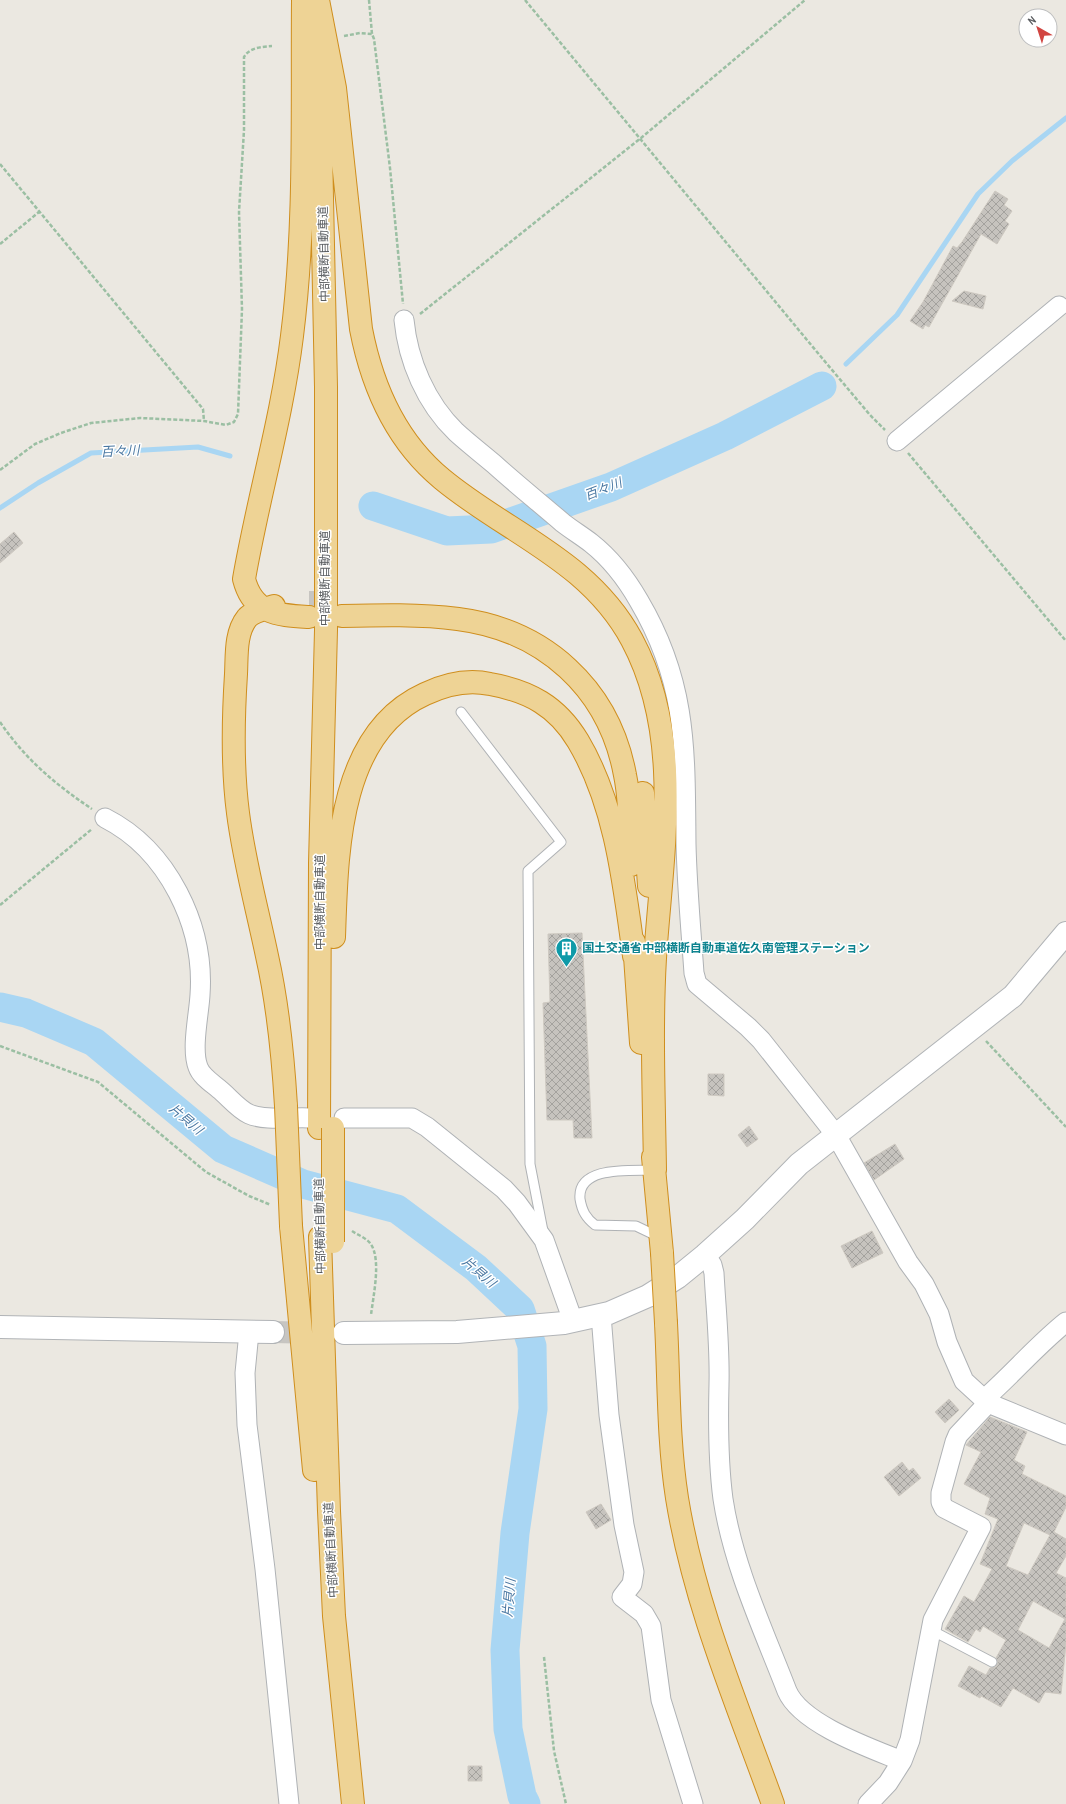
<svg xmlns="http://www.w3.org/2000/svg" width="1066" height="1804" font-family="'Archivo Narrow','Noto Sans JP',sans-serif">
<defs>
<pattern id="building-cross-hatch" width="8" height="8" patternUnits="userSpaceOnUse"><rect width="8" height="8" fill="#c6c3be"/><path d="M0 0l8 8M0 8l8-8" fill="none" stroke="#a4a29e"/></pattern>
</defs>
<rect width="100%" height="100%" fill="#ebe8e1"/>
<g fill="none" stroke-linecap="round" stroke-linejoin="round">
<!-- stream -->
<path stroke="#a9d6f3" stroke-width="5" d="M846,364L897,315L978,194L1012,161L1066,118
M0,508L38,483L91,453L198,447L230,456"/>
<!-- river -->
<path stroke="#a9d6f3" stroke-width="29" d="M373,506L447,531L491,529L611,487L725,436L822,386
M0,1007L26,1013L94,1042L223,1149L303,1184L397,1209L476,1268L520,1309L532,1346L533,1409L515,1533L505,1650L508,1729L522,1796L526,1804"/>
</g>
<!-- building -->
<path fill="url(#building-cross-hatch)" stroke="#cec9c1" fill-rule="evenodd" d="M995,191L1008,199L1004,205L1012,211L1005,221L1009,224L997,244L981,234L929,327L925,325L923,329L910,321L923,302L953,246L957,248L962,242Z
M964,291L986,296L983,309L952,301Z
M14,532L23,543L0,563V544Z
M582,933L592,1138H574L573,1120H547L543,1003L550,1002L548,934Z
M708,1074H724V1096L708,1095Z
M749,1126L758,1139L747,1147L738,1135Z
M895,1144L904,1159L874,1180L864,1163Z
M872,1231L883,1253L852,1268L841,1246Z
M949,1399L959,1410L945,1423L935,1412Z
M990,1417L1027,1432L1014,1460L1025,1466L1022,1474L1066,1496V1507L1054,1532L1066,1539V1556L1056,1573L1066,1578V1644L1061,1694L1045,1692L1039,1703L1013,1688L1001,1707L981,1696L980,1698L958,1686L969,1666L986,1675L990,1668L996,1667L998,1662L996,1658L1006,1640L983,1626L980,1632L976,1629L968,1642L945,1629L964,1596L974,1602L992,1569L980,1564L998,1519L985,1514L990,1498L964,1484L981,1452L966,1445ZM1024,1523L1050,1535L1028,1575L1006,1566ZM1033,1601L1065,1619L1049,1648L1018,1630Z
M902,1462L909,1471L913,1468L921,1478L899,1496L884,1477Z
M601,1504L611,1520L596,1529L586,1512Z
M468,1766H482V1781H468Z"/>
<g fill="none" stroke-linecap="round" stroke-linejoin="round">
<!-- secondary-tunnel -->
<path stroke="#c7c5c1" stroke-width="22" stroke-dasharray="22 11" stroke-linecap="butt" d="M273,1332L320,1333"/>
<!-- highway-tunnel -->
<path stroke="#c7c5c1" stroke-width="22" stroke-dasharray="22 11" stroke-linecap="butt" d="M309,602H342"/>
<defs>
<path id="lane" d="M461,712L561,842L528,871L530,1164L543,1231
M654,1170C632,1171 577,1165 580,1199C582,1211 586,1218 595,1225L636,1226L659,1237
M931,1630L992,1662"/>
<path id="street" d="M404,320C408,361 426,403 456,432C468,443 481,453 494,464C516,484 540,503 563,523C572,530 582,536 591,543C610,558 627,580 639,601C688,684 685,752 686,844C687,887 691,930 694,973L697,984L748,1027L761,1040L836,1135L908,1262L924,1284L939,1314L947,1342L964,1381L988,1403L1066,1435
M897,441L1059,306
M105,818C168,850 205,926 200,995C199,1014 191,1049 198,1067C201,1076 212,1083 219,1089C228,1096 238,1109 249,1114C264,1121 292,1117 309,1118
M344,1118H412L427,1127L504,1189L517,1203L544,1240L573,1321
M705,1255L712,1265L714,1273C716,1310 720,1347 719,1384C718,1423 718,1461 723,1499C733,1565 763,1629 787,1691C801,1724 870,1748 902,1761L910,1740L933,1620L981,1527L944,1508L941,1502V1493L955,1442L958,1435L988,1403
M601,1315L609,1415L624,1525L634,1572L632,1584L622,1597L644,1614L651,1626L661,1700L693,1804
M249,1332L245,1373L247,1425L265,1569L289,1804
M983,1400C1012,1375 1036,1346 1066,1322
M868,1804L888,1783L902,1761"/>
<path id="secondary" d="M0,1327L273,1332
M344,1333L457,1332L564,1323L609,1313L648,1296L678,1277L705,1255L745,1219L799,1164L1013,996L1066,933"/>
<path id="highway" d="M303,0C302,112 306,225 292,336C282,418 258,498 244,579C253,614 277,615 309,617
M318,0L335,88L361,329C372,386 396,441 442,479C507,533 589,560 632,640C684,737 662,853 655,958C651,1028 654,1100 655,1170
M312,33L321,150L326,387V630L320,863L319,1128
M274,606C266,609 253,611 247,618C235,633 237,656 236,674C233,720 232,767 238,813C244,861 257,908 267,956C278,1005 283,1056 286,1106
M342,616C380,615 420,614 458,619C544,630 609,688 625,775C631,804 630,835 631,865
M643,793L649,886
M334,937C337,855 337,734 425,694C446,684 467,679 490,684C529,691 557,706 578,741C616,805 624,883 634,956
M634,942L641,1043
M653,1157L662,1253
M291,1226L314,1470
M320,1237L329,1511L334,1616L353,1804
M666,1323C669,1381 668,1440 677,1498C694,1604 737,1704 773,1804"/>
</defs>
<!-- lane casing -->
<use href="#lane" stroke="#afb2b5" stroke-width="11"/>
<!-- street casing -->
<use href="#street" stroke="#afb2b5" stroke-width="21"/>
<!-- secondary casing -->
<use href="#secondary" stroke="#b1b4b7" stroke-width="24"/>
<!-- highway casing -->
<use href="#highway" stroke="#cf8e1d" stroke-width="24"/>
<!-- path -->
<path stroke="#9bbfa3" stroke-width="2.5" stroke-dasharray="4 2" stroke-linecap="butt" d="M369,0L372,34
M525,0L822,358L870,415L885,430
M344,36L360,33L372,34L374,39L390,168L403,304
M0,164L203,409L204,421
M0,244L39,212
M420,314L641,138L805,0
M908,453L1066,641
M0,470L35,444L61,433L91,423L140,418L204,421L226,425L234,422L238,414L242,309L239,212L244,130V57C250,47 262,47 272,46
M0,722C25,759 56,785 92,809
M0,905L92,829
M986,1041L1066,1127
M0,1046L98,1082L206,1172L249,1196L271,1205
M352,1231C358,1235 366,1238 370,1243C382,1258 373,1297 371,1315
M544,1657L554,1751L566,1804"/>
<!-- lane -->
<use href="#lane" stroke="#fff" stroke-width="9"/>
<!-- street -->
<use href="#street" stroke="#fff" stroke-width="19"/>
<!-- secondary -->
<use href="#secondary" stroke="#fff" stroke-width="22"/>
<!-- highway -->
<use href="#highway" stroke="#eed395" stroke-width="22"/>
<defs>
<path id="highway-bridge" d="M286,1106L291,1226
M333,1128V1242
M662,1253L666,1323"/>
</defs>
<!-- highway-bridge casing -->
<use href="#highway-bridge" stroke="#cf8e1d" stroke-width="24" stroke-linecap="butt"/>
<!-- highway-bridge -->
<use href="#highway-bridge" stroke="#eed395" stroke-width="22"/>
</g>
<!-- icons -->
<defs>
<symbol id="building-pin" viewBox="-11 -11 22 30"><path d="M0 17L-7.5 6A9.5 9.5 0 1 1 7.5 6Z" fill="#0f9aa8" stroke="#fff"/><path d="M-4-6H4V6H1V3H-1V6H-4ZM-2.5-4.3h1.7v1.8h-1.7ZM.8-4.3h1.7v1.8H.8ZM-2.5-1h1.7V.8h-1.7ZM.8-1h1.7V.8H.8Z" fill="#fff"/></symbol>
</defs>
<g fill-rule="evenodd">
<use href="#building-pin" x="554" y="936" width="25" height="34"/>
</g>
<g text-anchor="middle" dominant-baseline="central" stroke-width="3" stroke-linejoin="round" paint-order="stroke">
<!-- street labels -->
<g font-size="12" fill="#5a5d60" stroke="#fff">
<text transform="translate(324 254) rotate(-91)">中部横断自動車道</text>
<text transform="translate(325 578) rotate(-90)">中部横断自動車道</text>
<text transform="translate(320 902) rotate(-90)">中部横断自動車道</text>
<text transform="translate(320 1226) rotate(-91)">中部横断自動車道</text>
<text transform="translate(331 1550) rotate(-93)">中部横断自動車道</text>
</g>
<!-- culture labels -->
<g font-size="12" font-weight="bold" fill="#0d838f" stroke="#fff" text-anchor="start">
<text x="582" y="948">国土交通省中部横断自動車道佐久南管理ステーション</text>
</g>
<!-- water labels -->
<g font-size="13" font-style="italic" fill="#4a78a2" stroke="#fff">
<text transform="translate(120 451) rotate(-3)">百々川</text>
<text transform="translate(603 489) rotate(-21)">百々川</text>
<text transform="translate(186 1119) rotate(40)">片貝川</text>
<text transform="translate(479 1272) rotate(40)">片貝川</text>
<text transform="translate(509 1598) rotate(-85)">片貝川</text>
</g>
</g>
<!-- north arrow -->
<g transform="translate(1038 28) rotate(321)"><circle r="19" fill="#ffffff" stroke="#bdbebf"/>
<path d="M0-3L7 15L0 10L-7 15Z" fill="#d14541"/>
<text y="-6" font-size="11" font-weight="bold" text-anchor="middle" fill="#5a5d60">N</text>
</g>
</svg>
